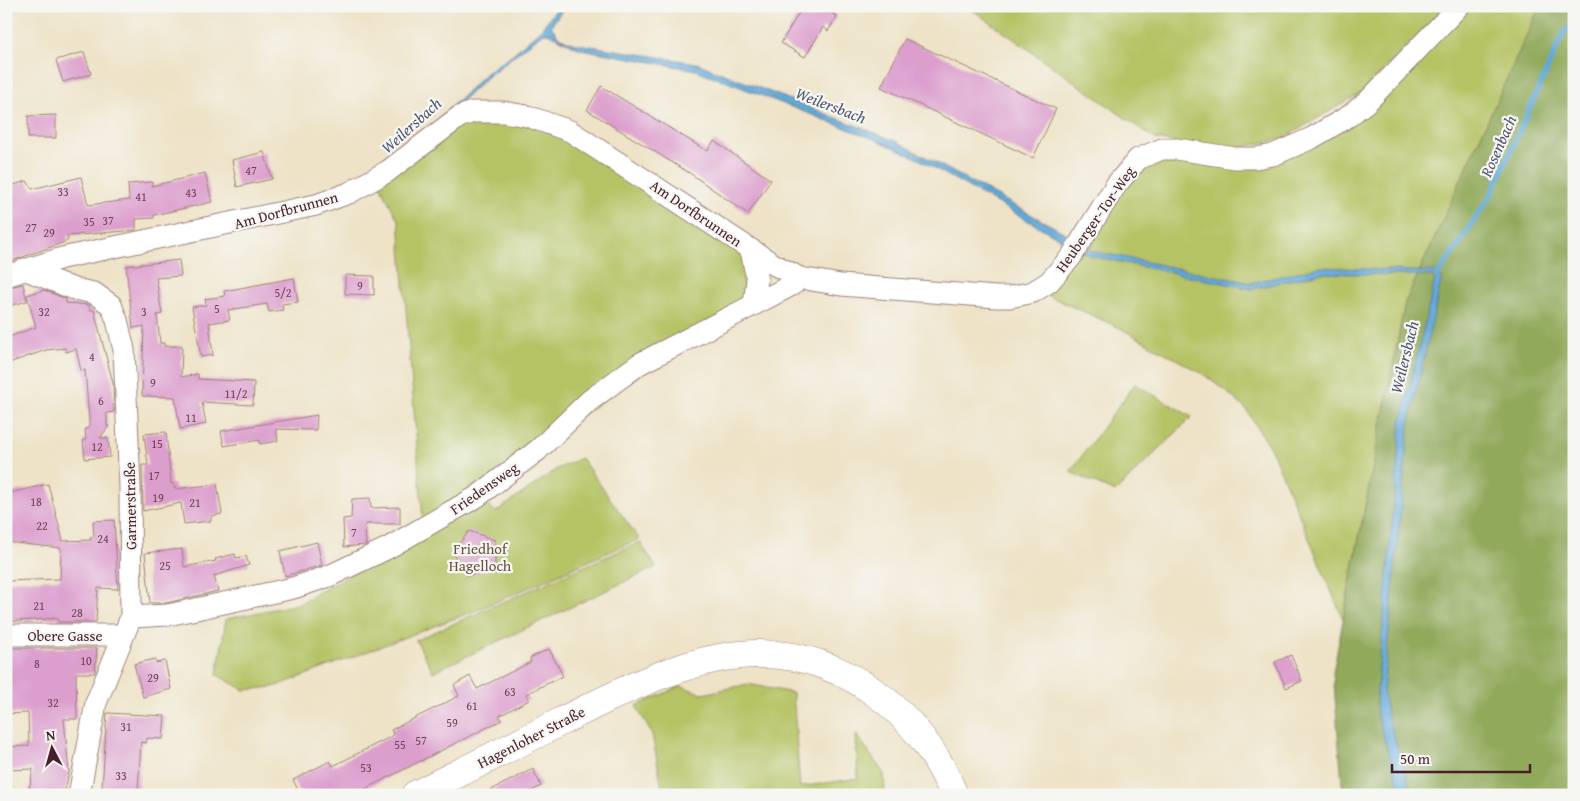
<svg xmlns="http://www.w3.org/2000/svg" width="1580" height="801" font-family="'Gentium Book Plus',serif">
<rect width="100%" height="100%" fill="#f6f6f2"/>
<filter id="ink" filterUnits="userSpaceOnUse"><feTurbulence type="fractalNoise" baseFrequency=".02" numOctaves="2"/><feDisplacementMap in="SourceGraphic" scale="10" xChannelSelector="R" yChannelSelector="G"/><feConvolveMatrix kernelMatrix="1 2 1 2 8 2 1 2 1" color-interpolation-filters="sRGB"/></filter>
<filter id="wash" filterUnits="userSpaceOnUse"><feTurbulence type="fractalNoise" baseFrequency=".0096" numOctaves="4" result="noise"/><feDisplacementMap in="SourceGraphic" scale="20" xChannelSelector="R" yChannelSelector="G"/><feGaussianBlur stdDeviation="1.12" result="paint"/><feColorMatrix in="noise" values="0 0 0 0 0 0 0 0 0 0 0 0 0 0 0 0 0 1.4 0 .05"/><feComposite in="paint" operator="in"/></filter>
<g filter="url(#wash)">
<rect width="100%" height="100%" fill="#eee3c7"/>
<!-- green -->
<path fill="#b5c365" stroke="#807148" d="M967,6H1446L1361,93L1282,139L1221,151L1155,139Z
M1468,6H1540L1405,303L1343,619L1273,453L1246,409L1226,391L1203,374L1120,328L1040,292L1140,166L1172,154L1210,166H1245L1285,157Z
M460,118L554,127L741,253L750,282L744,296L731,311L535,448L423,522L399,222L378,181Z
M1135,384L1192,417L1115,492L1070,472Z
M581,458L639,539L482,608L274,687L244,690L217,675L226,619L298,604L481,501L496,512L557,469Z
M640,542L656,567L433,672L416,640Z
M748,684L793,693L800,787L858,778L856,734L884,774L885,795H660L663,793L652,734L636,706L681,686L703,694Z"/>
<!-- forest -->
<path fill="#90a95a" stroke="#6d6442" d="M1540,6H1574V795H1343L1333,672L1405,303Z"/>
<!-- water -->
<path fill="#60a9d7" stroke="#556481" d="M559,6H565L551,26L559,37L572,43L696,63L898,142L1076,239L1092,251L1251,283L1319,267L1437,272L1442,278L1409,425L1383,691L1388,717L1413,795H1402L1377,716L1376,701L1401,423L1435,280L1433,276L1321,273L1252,289L1100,258L1091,256L915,157L879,141L696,70L580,49L548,33H543L488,76L432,129L431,127L486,73L514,53L541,29Z"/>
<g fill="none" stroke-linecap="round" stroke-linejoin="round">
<!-- stream -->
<path stroke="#60a9d7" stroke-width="5.5" d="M1438,275L1491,195L1564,32L1574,24"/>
</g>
<g id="blocks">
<!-- building -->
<path fill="#dc9ecd" d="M803,6H820L837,16L828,31L823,27L805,57L781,43Z
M905,39L1056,109L1033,158L881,87Z
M84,52L91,74L63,82L56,60Z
M601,86L707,151L714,141L771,180L748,214L691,174L587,110Z
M56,115V138H28V116Z
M264,152L272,179L237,187L232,160Z
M205,173L212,202L154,215V218L136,219V230L67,236L68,240L65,242L6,263V187L27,181L32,189L81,177L88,205L129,200L128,184L152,182V186Z
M179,260L181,276L156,278L162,314L157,315L160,343H164V346H182L181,377L198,374V379L254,382L253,405L202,402L206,424L180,429L175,397L142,396L144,326L133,328L126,266Z
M345,275L374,276V295L345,294Z
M294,278L298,302L282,304L283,310L269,312L267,304L228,310L230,320L209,323L213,355L201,357L192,307L206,305L205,299L225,296L224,291Z
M23,284L27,301L6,307V288Z
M44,290L66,299V303L89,305L90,310H94L113,383L114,412L107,413V426H109L100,438H108L110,457L85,459L83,440H86L85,429L89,428V418L85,370L81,371L76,349L66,352L65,348L46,350L6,364V338L36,327L27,295Z
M317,415L316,430L276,429L278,441L260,444L259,440L224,446L221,431Z
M166,432L171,484H174L175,489L217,484L222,514L211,516V521L184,524L181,503L143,511L142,465H148L144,434Z
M48,484L63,541L91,540L90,537H94L93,521L114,520L118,589L98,588L96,622H58V618L6,622V581L60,579L61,548L6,542V494Z
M370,498L371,508L400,507V524H365L366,545L344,547L343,519L351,518L352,499Z
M469,531L495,540V567L468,576L452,553Z
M317,542L322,565L285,576L280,551Z
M182,549L184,567L216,561L215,559L235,554L236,558L246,556L249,565L214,576L218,591L166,603H150L145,553Z
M6,648H97L95,673H76L77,719H64L69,772L64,795H28L33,769L6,770V747L29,746L28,713L6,714Z
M549,649L563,676L526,694L529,700L499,716L502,720L353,795H301L293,780L330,761L333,766L394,735L391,730L459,696L454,685L470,676L477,689L531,662L530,658Z
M1291,655L1302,681L1286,688L1275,662Z
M155,659L156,663L165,661L171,689L143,697L134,664Z
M107,713L165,716L163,739L147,738L146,743L141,742L138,790L102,788Z
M533,769L541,786L524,795H481Z"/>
</g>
</g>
<g filter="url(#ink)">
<use href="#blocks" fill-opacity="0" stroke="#9c8179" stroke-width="1"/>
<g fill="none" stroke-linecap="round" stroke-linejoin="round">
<defs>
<path id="street" d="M751,250L757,280L754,304
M24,269L74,289L94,293L111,305L117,320L124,350L130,488L131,617L96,703L79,795
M6,276L62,258L316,205L349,193L388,171L459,117L473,112H503L527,116L570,131L773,264L800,278L841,285L996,297H1010L1033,292L1049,282L1071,257L1116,185L1138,159L1162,149H1177L1235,158H1256L1273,155L1312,138L1349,116L1368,101L1459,6
M131,617L168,615L293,588L329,576L388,548L478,496L538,450L589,401L639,364L792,285L800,278
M6,635H123"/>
<path id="secondary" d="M415,795C463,771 512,747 560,722C664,670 765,615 874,692C910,717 938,754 954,795"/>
</defs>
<!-- street casing -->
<use href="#street" stroke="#9c8179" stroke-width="23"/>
<!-- secondary casing -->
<use href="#secondary" stroke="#9c8179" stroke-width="29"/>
<!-- street -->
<use href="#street" stroke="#fff" stroke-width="21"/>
<!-- secondary -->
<use href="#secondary" stroke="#fff" stroke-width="28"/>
</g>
</g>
<g text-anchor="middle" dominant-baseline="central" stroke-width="4.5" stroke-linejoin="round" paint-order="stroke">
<!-- number labels -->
<g font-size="12" fill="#6e3f54">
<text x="251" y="170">47</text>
<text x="63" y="191">33</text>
<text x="191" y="192">43</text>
<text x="141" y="196">41</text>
<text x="108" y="220">37</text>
<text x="89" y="221">35</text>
<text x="31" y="227">27</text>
<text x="49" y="232">29</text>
<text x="360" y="285">9</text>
<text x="283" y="292">5/2</text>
<text x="217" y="308">5</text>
<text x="44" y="311">32</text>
<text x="144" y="311">3</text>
<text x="92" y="356">4</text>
<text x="153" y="382">9</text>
<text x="236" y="393">11/2</text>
<text x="101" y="400">6</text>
<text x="191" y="417">11</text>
<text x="157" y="443">15</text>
<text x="97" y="446">12</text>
<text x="154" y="475">17</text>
<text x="158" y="497">19</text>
<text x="36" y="501">18</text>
<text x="195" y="502">21</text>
<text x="42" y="525">22</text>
<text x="354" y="532">7</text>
<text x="103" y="538">24</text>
<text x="165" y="565">25</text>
<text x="39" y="605">21</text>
<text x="77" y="612">28</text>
<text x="86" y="660">10</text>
<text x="37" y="663">8</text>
<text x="153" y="677">29</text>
<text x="510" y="691">63</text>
<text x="53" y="702">32</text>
<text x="472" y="705">61</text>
<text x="452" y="722">59</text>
<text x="126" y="726">31</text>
<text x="421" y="740">57</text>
<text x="400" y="744">55</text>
<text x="366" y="767">53</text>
<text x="121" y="775">33</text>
</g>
<!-- street labels -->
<g font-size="15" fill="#4a1f2b" stroke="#f6f6f2">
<text transform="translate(286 210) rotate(-15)">Am Dorfbrunnen</text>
<text transform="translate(696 213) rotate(34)">Am Dorfbrunnen</text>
<text transform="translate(1095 219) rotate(-55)">Heuberger-Tor-Weg</text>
<text transform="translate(484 488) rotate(-35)">Friedensweg</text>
<text transform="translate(130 506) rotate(-91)">Garmerstraße</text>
<text x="65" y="635">Obere Gasse</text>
<text transform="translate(531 737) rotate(-27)">Hagenloher Straße</text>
</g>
<!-- park labels -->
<g font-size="15" fill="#6a503c" stroke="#f6f6f2">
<text x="480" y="548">Friedhof<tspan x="480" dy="17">Hagelloch</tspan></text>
</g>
<!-- water labels -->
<g font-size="16" font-style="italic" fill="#535670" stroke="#f6f6f2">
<text transform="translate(831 105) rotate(21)">Weilersbach</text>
<text transform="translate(411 125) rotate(-42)">Weilersbach</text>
<text transform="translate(1498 146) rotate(-66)">Rosenbach</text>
<text transform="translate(1404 357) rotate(-76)">Weilersbach</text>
</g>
</g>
<!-- margin -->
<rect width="1580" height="801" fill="none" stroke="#f6f6f2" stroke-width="25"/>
<!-- north arrow -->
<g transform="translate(52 748) rotate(354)" stroke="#f6f6f2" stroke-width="4" paint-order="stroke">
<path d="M0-4L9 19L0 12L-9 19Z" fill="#4a1f2b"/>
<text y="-8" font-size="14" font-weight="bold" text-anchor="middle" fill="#4a1f2b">N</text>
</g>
<!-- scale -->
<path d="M1392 764v8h138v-8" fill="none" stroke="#4a1f2b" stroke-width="2.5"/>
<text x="1400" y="764" font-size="15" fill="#4a1f2b" stroke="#f6f6f2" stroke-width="4" paint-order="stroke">50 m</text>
</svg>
